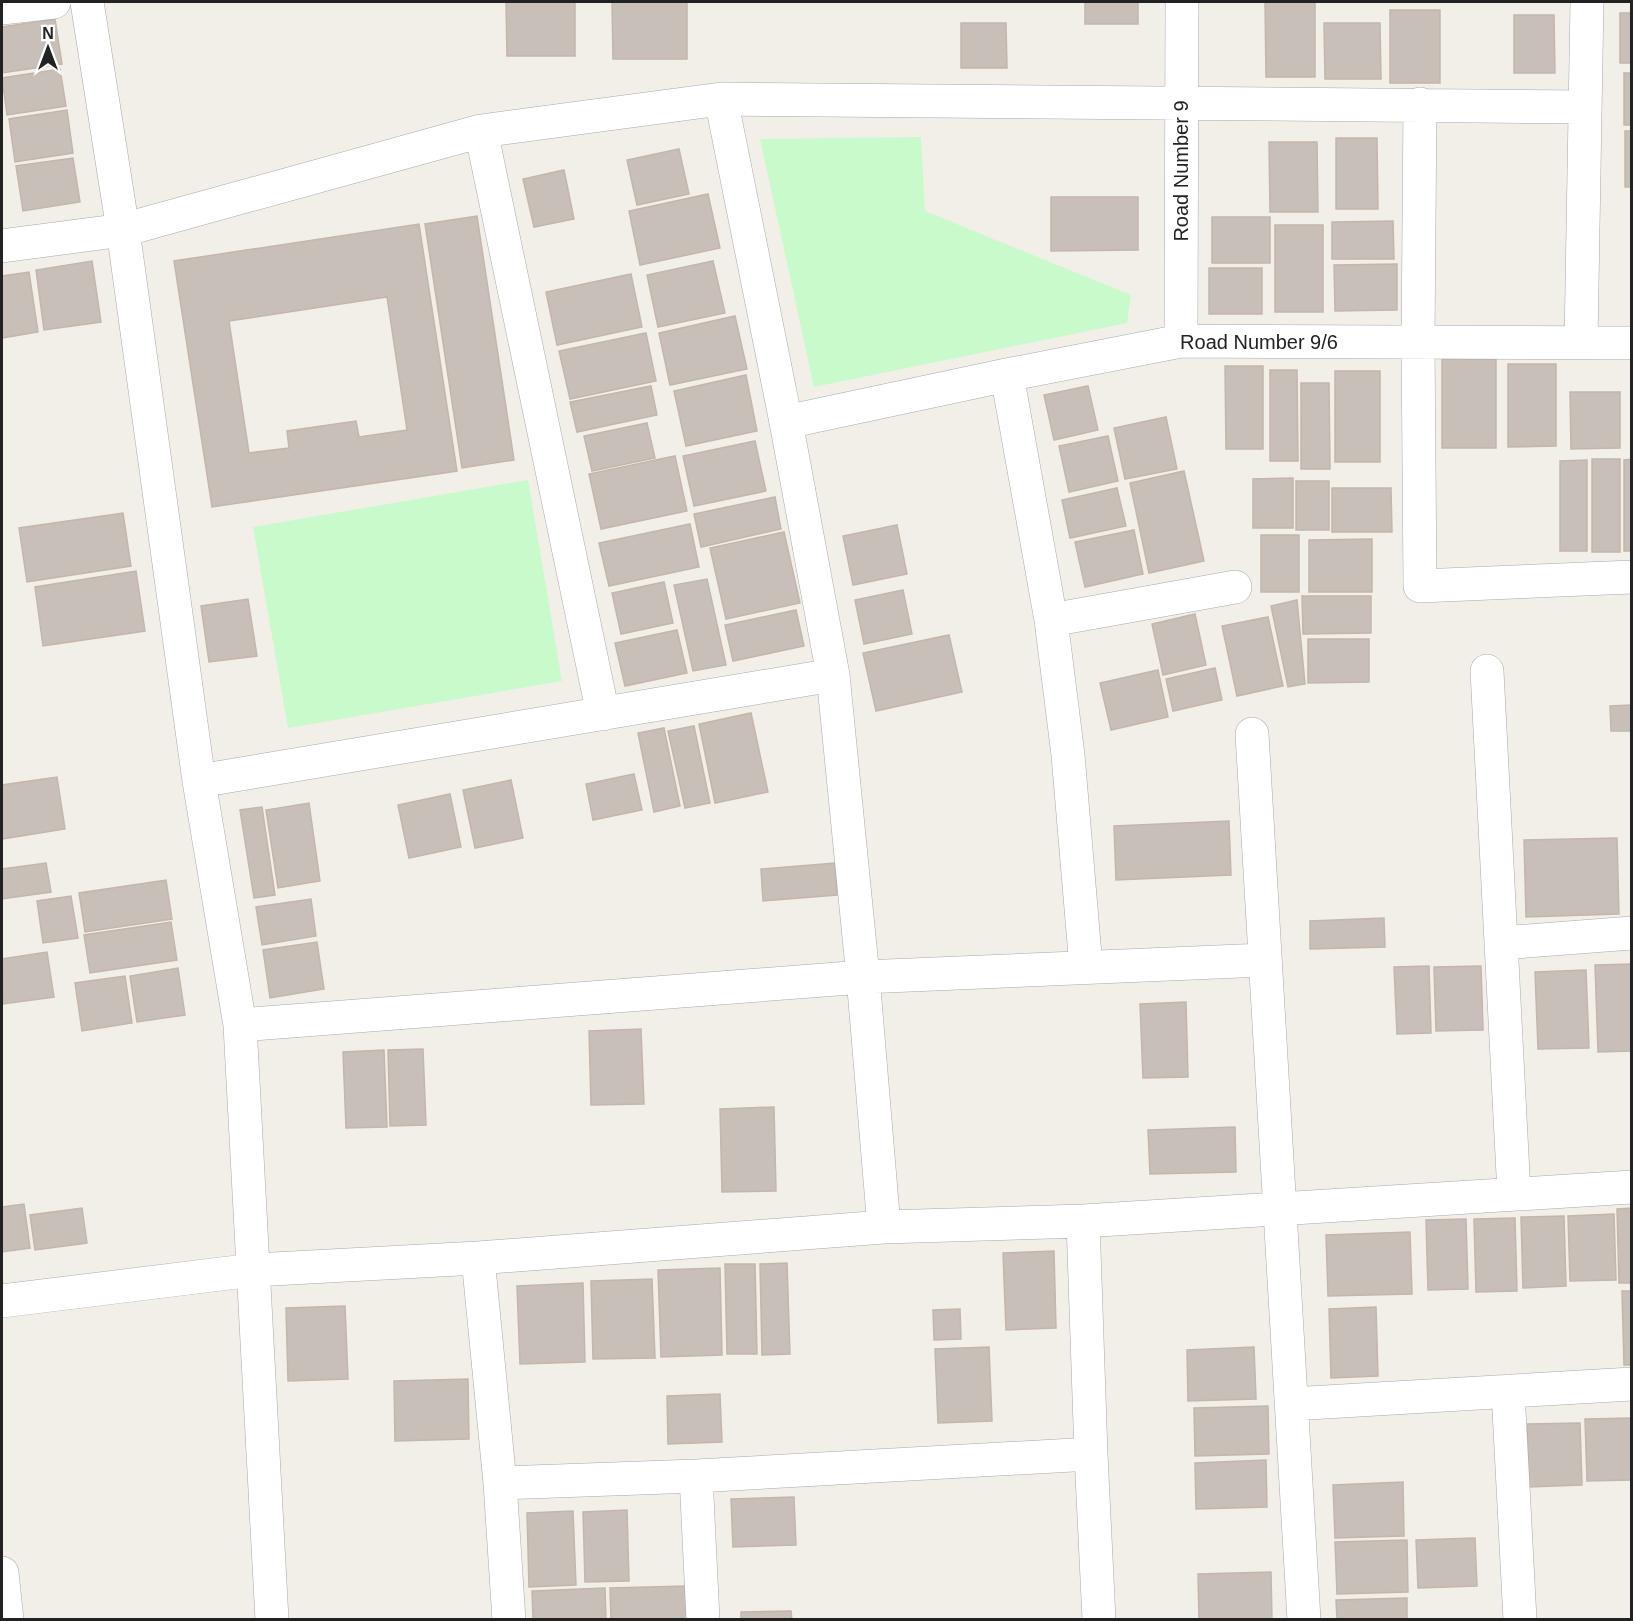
<svg xmlns="http://www.w3.org/2000/svg" width="1633" height="1621" font-family="Helvetica,sans-serif">
<rect width="100%" height="100%" fill="#f2efe9"/>
<!-- park -->
<path fill="#c8facc" d="M921,137L925,211L1131,295L1127,323L814,387L760,139Z
M528,480L562,681L288,728L253,527Z"/>
<!-- building -->
<path fill="#c7bfb8" stroke="#c4b6ab" stroke-width="1.5" fill-rule="evenodd" d="M506,2H575V56H507Z
M612,2H687V59H613Z
M1085,2H1138V24H1085Z
M1265,2H1315V77H1266Z
M1390,10H1440V83H1390Z
M1620,13H1632V63H1620Z
M1514,15H1554L1555,73H1514Z
M55,19L62,64L2,73V27Z
M961,23H1006L1007,68H961Z
M1324,23H1380L1381,79H1325Z
M60,69L66,106L7,115L2,78Z
M1624,73H1632V125H1624Z
M67,110L73,153L15,162L9,119Z
M1625,131H1632V187H1625Z
M1336,138H1377L1378,209H1336Z
M1269,142H1317L1318,212H1270Z
M679,149L689,194L637,205L627,160Z
M73,158L80,202L23,211L16,166Z
M564,170L574,219L534,227L523,179Z
M708,194L720,248L640,265L629,211Z
M1051,197H1138V250L1051,251Z
M477,216L514,460L462,468L425,224Z
M1212,217H1270V263H1212Z
M1393,221L1394,259H1332V222Z
M419,224L457,471L212,507L174,261ZM387,297L407,430L359,437L356,421L287,431L289,448L249,453L229,321Z
M1275,225H1323V312H1275Z
M92,261L101,322L44,330L36,270Z
M713,261L725,313L658,327L647,275Z
M1397,264V310L1335,311L1334,265Z
M1209,268H1262V314H1209Z
M29,272L38,332L2,338V276Z
M631,274L642,327L557,345L546,292Z
M735,316L747,369L670,385L659,333Z
M646,333L656,381L570,399L559,351Z
M1442,359H1496V448H1442Z
M1508,364H1556V446L1508,447Z
M1225,366H1263V449H1226Z
M1270,370H1297L1298,461H1270Z
M1335,371H1380V462H1335Z
M746,375L757,431L686,446L674,391Z
M1301,383H1329L1330,469H1301Z
M651,386L657,415L577,432L570,402Z
M1088,386L1098,430L1054,440L1044,395Z
M1570,392H1620V448L1571,449Z
M1166,417L1177,469L1125,479L1114,428Z
M647,423L655,458L592,471L584,436Z
M1108,436L1118,481L1069,492L1059,446Z
M755,441L766,491L694,506L683,456Z
M675,456L687,511L601,529L589,474Z
M1592,459H1620V552H1592Z
M1632,459V551H1624V460Z
M1587,460V551H1560V461Z
M1184,471L1204,561L1149,573L1130,483Z
M1293,478V528H1253V479Z
M1296,481H1329V530H1296Z
M1117,488L1126,526L1070,538L1062,500Z
M1332,488H1391L1392,532H1332Z
M775,497L781,529L701,547L694,514Z
M123,513L131,566L27,582L19,528Z
M690,524L699,567L609,586L599,543Z
M897,525L907,574L853,585L843,536Z
M1134,530L1143,574L1085,587L1075,542Z
M784,532L800,603L726,619L710,548Z
M1261,535H1299V592H1261Z
M1372,539V592H1309V540Z
M136,571L145,631L43,646L35,587Z
M707,579L726,665L693,671L674,585Z
M664,582L673,623L621,634L612,593Z
M903,590L912,634L864,644L855,600Z
M1302,596H1371V633L1303,634Z
M248,599L257,656L209,662L201,606Z
M1297,600L1305,684L1288,687L1271,606Z
M796,610L804,646L733,661L725,625Z
M1195,614L1206,665L1163,675L1152,624Z
M1268,617L1283,686L1237,696L1222,626Z
M677,630L687,673L625,686L615,643Z
M949,635L962,692L876,711L863,653Z
M1308,639H1369V682L1308,683Z
M1215,668L1222,700L1173,711L1166,679Z
M1158,670L1168,717L1111,730L1100,683Z
M1631,705V731H1611L1610,706Z
M751,713L768,792L715,803L699,724Z
M694,726L710,803L685,808L668,731Z
M664,728L680,806L654,812L638,733Z
M634,774L642,810L593,820L586,784Z
M57,777L65,829L2,839V785Z
M511,780L523,838L475,848L463,790Z
M450,794L461,847L409,858L398,805Z
M309,803L320,881L278,888L266,810Z
M262,807L275,895L254,898L240,810Z
M1229,821L1231,875L1116,880L1114,826Z
M1617,838L1619,914L1526,917L1524,840Z
M46,863L51,892L2,899V869Z
M835,863L837,895L763,901L761,869Z
M166,880L172,919L85,932L79,893Z
M71,896L78,938L43,943L37,901Z
M311,899L316,936L262,945L256,907Z
M1384,918L1385,947L1310,949V921Z
M171,922L177,960L90,973L84,935Z
M317,942L324,989L270,998L263,950Z
M47,952L54,997L3,1004L2,959Z
M1632,964V1051L1598,1052L1595,965Z
M1429,966L1431,1033L1397,1034L1394,967Z
M1481,966L1483,1030L1436,1031L1434,967Z
M178,968L185,1015L137,1022L130,976Z
M1586,970L1589,1048L1538,1049L1535,972Z
M125,976L132,1023L82,1031L75,983Z
M1186,1002L1188,1077L1143,1078L1140,1004Z
M641,1029L644,1104L591,1105L589,1031Z
M423,1049L426,1125L390,1126L388,1050Z
M384,1050L387,1127L346,1128L343,1052Z
M774,1107L776,1191L722,1192L720,1109Z
M1235,1127L1236,1172L1150,1174L1148,1130Z
M24,1204L30,1248L2,1252V1207Z
M82,1208L87,1243L35,1250L30,1215Z
M1632,1208V1283H1619L1617,1209Z
M1614,1214L1616,1280L1570,1281L1568,1216Z
M1564,1216L1566,1286L1523,1288L1521,1217Z
M1515,1218L1517,1291L1476,1292L1474,1219Z
M1466,1219L1468,1289L1428,1290L1426,1220Z
M1410,1232L1412,1294L1328,1296L1326,1235Z
M1054,1251L1056,1328L1006,1330L1003,1253Z
M787,1263L790,1354L762,1355L760,1264Z
M725,1264H755L757,1354H727Z
M720,1268L722,1355L661,1357L658,1270Z
M652,1279L655,1358L593,1359L591,1281Z
M583,1283L585,1362L520,1364L517,1286Z
M1622,1291H1632V1365H1624Z
M345,1306L348,1379L288,1381L286,1308Z
M1376,1307L1378,1376L1331,1378L1329,1309Z
M960,1309L961,1339L934,1340L933,1310Z
M989,1347L992,1421L938,1423L935,1349Z
M1254,1347L1256,1399L1188,1401L1187,1350Z
M468,1379L469,1439L395,1441L394,1381Z
M720,1394L722,1442L668,1444L667,1396Z
M1268,1406L1269,1454L1195,1456L1194,1408Z
M1632,1418V1480L1587,1481L1585,1419Z
M1580,1423L1582,1485L1529,1487L1527,1424Z
M1266,1460L1267,1507L1196,1509L1195,1463Z
M1403,1482L1404,1536L1335,1538L1333,1485Z
M794,1497L796,1545L733,1547L731,1499Z
M627,1510L629,1581L585,1582L583,1512Z
M573,1511L576,1585L529,1587L527,1513Z
M1475,1538L1477,1586L1418,1588L1416,1540Z
M1407,1540L1408,1592L1337,1594L1335,1542Z
M1271,1572L1272,1620H1199L1198,1574Z
M686,1586L687,1620H611L610,1588Z
M605,1588L606,1620H533L532,1591Z
M1407,1598V1620H1337L1336,1600Z
M791,1611L792,1620H741V1612Z"/>
<g fill="none" stroke-linecap="round" stroke-linejoin="round">
<defs>
<path id="minor" d="M87,2L123,230L199,781L240,1025L272,1620
M2,8L54,2
M721,99L786,422L833,675L863,977L884,1227
M1420,104L1418,342L1420,586L1632,577
M481,131L603,714
M2,246L123,230L481,131L721,99L1584,107
M1181,341L1182,2
M1581,342L1587,2
M1007,375L1051,620L1068,755L1086,967
M786,422L1007,375L1181,341L1632,343
M1051,620L1235,587
M1487,671L1514,1194
M1252,734L1304,1620
M199,781L833,675
M1501,943L1632,933
M240,1025L863,977L1264,960
M1083,1221L1091,1454L1099,1620
M478,1258L500,1483L509,1620
M2,1301L253,1270L478,1258L884,1227L1083,1221L1632,1187
M1508,1391L1520,1620
M1291,1404L1632,1384
M696,1476L703,1620
M500,1483L696,1476L1091,1454
M2,1573L7,1620"/>
</defs>
<!-- minor casing -->
<use href="#minor" stroke="#a9a9a9" stroke-width="34"/>
<!-- minor -->
<use href="#minor" stroke="#fff" stroke-width="33"/>
</g>
<g text-anchor="middle" dominant-baseline="central" stroke-width="6" stroke-linejoin="round" paint-order="stroke">
<!-- street labels -->
<g font-size="20" fill="#222" stroke="#fff">
<text transform="translate(1181 171) rotate(-90)">Road Number 9</text>
<text x="1259" y="342">Road Number 9/6</text>
</g>
</g>
<!-- border -->
<rect width="1633" height="1621" fill="none" stroke="#222222" stroke-width="6"/>
<!-- north arrow -->
<g transform="translate(48 48)" stroke="#ffffff" stroke-width="4.5" paint-order="stroke">
<path d="M0-4.5L10 22L0 15L-10 22Z" fill="#222222"/>
<text y="-9" font-size="16" font-weight="bold" text-anchor="middle" fill="#222222">N</text>
</g>
</svg>
